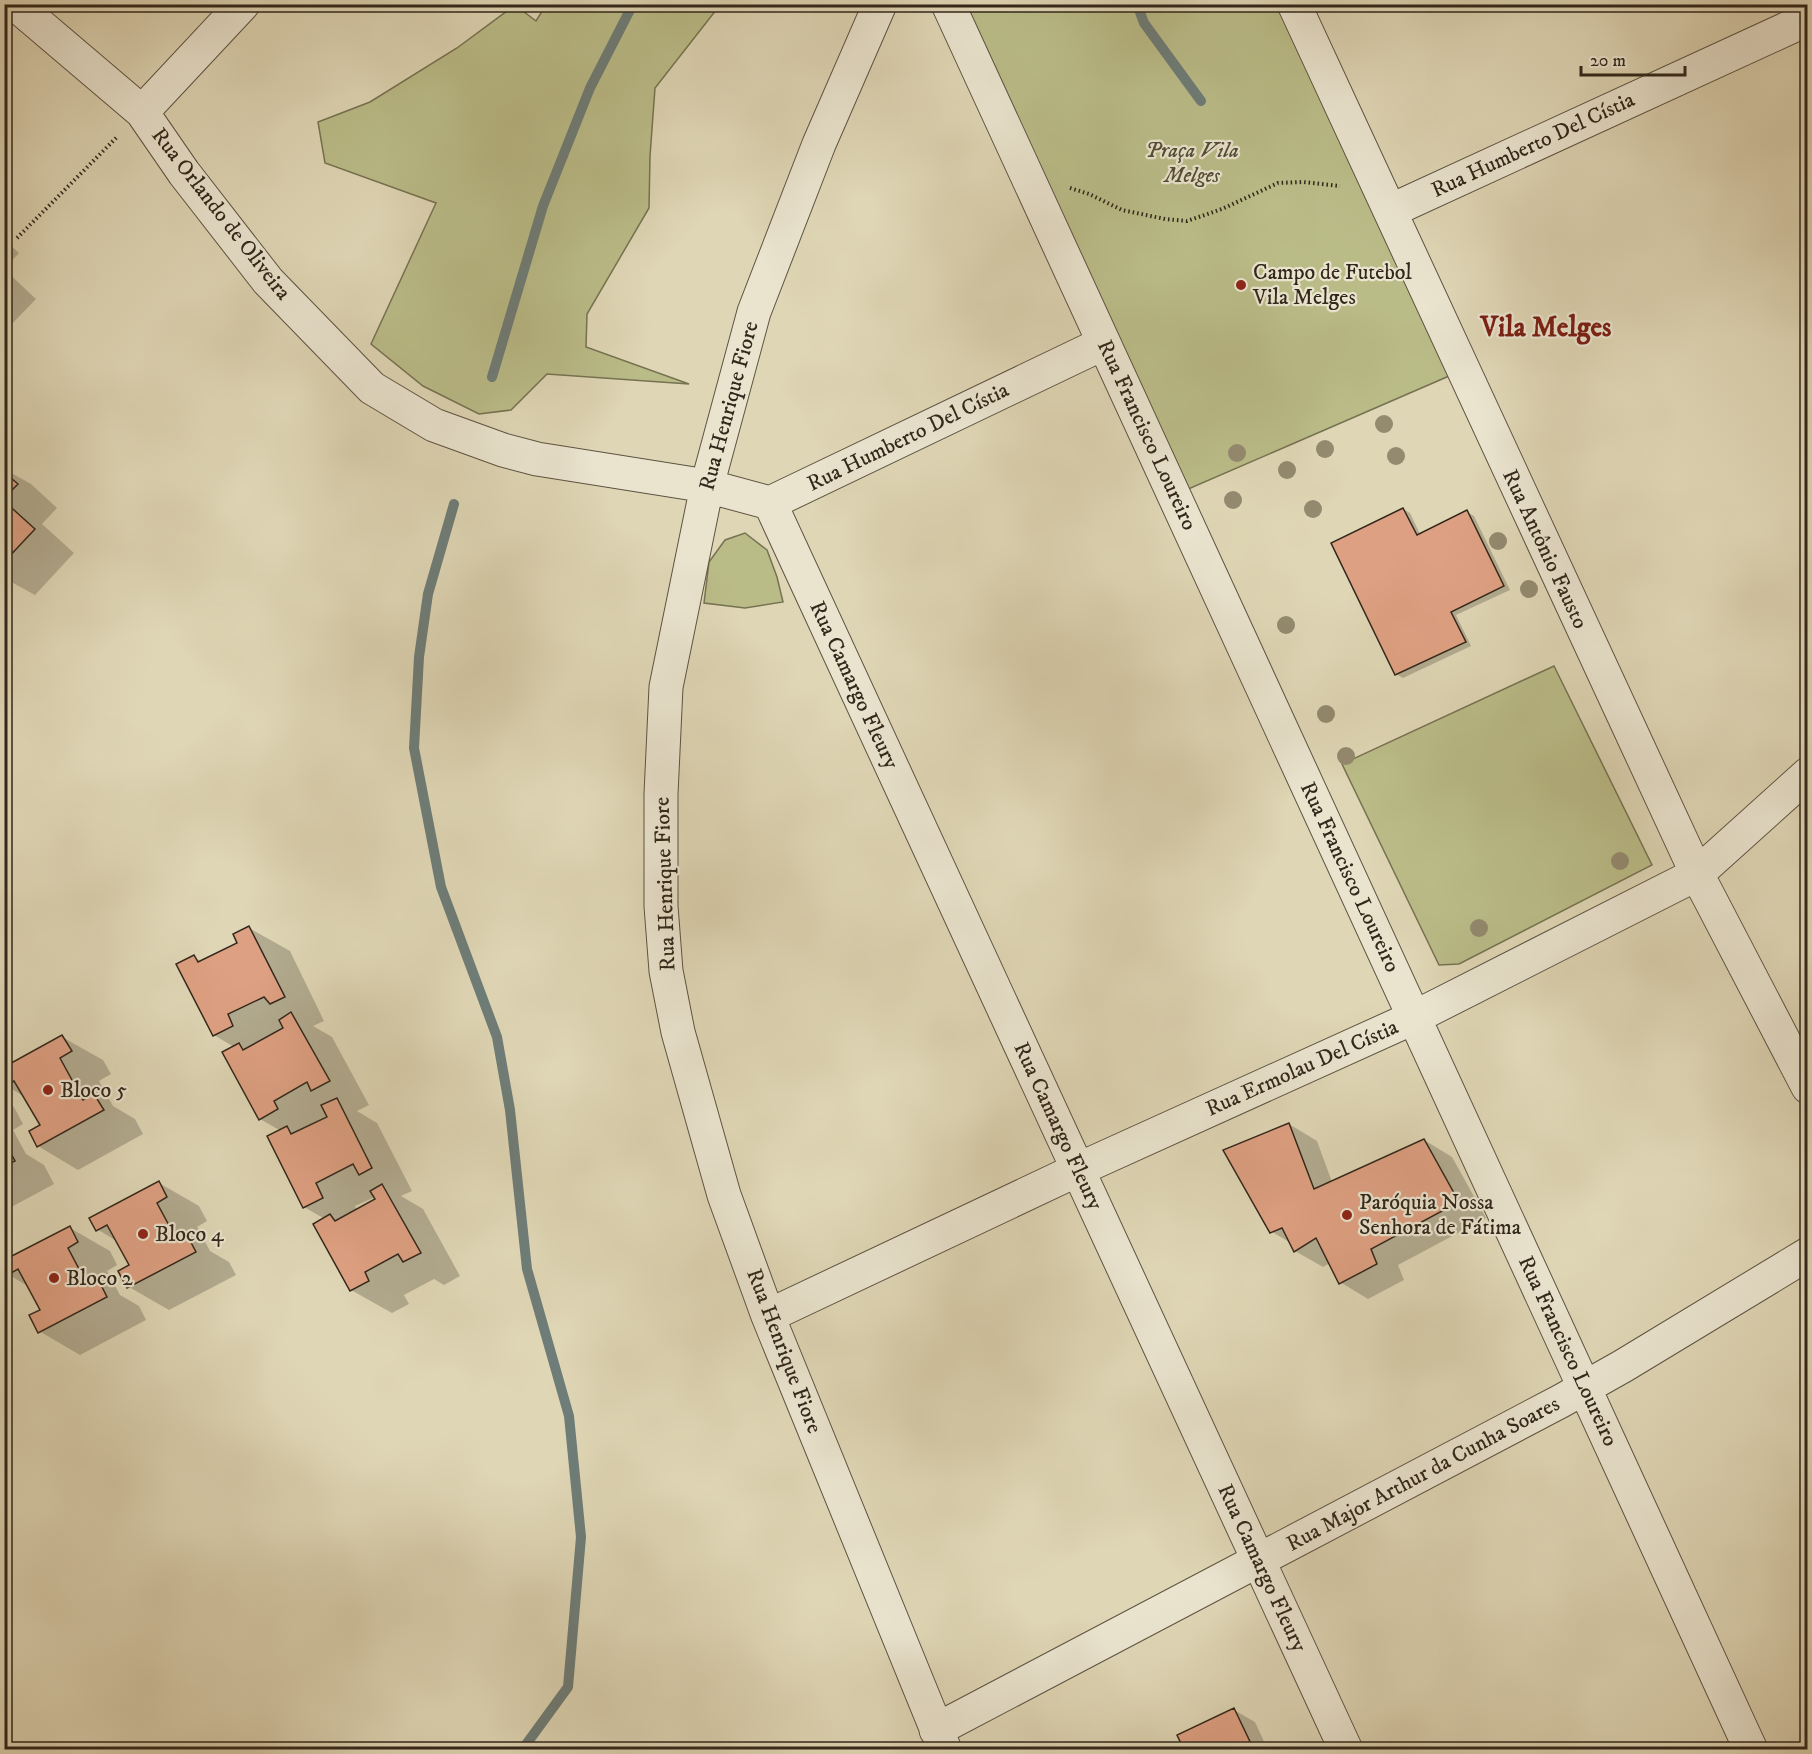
<svg xmlns="http://www.w3.org/2000/svg" width="1812" height="1754" font-family="'IM FELL DW Pica',serif">
<rect width="100%" height="100%" fill="#dfd6b5"/>
<filter id="stains"><feTurbulence type="fractalNoise" baseFrequency=".00333" numOctaves="4"/><feColorMatrix values="0 0 0 0 .2 0 0 0 0 .09 0 0 0 0 .02 0 0 0 .5 -.17"/></filter>
<radialGradient id="worn" r=".72"><stop offset=".6" stop-color="#630" stop-opacity="0"/><stop offset="1" stop-color="#630" stop-opacity=".3"/></radialGradient>
<!-- green -->
<path fill="#babc88" stroke="#767252" stroke-width="1.5" d="M515,5L536,21L546,5H720L655,88L650,156L649,208L587,314L586,347L689,384L547,374L511,410L479,414L423,386L371,344L436,203L325,163L318,122L370,102L457,48Z
M950,5H1286L1456,373L1179,493Z
M745,533L767,550L777,577L783,602L745,608L704,603L709,562L725,540Z
M1554,666L1652,865L1459,964L1439,965L1342,764Z"/>
<!-- shadow -->
<path fill="#0003" fill-rule="evenodd" d="M4,239L19,253L4,269Z
M4,269L36,299L4,332Z
M4,469L31,484L57,508L42,524L74,553L35,595L4,578Z
M1403,509L1410,513L1420,534L1467,512L1474,516L1510,590L1456,615L1471,646L1403,678L1396,674Z
M249,928L290,951L324,1021L313,1026L332,1037L369,1105L357,1111L377,1123L412,1191L401,1196L423,1209L460,1276L444,1285L434,1279L404,1295L409,1304L392,1313L351,1290L325,1219L304,1207L281,1131L260,1119L234,1047L214,1035L194,957L202,962L239,943ZM375,1197L377,1200L357,1211L355,1206Z
M62,1037L103,1060L111,1074L99,1081L113,1106L135,1119L143,1134L78,1170L38,1146L42,1126L25,1097L5,1085Z
M4,1102L14,1107L23,1124L13,1130L26,1154L44,1165L54,1184L4,1211Z
M1289,1124L1317,1141L1332,1182L1424,1140L1452,1157L1486,1218L1398,1265L1404,1280L1368,1299L1340,1282L1330,1263L1323,1267L1295,1251L1291,1243L1272,1232Z
M159,1183L199,1206L207,1221L197,1227L210,1251L229,1262L236,1275L169,1310L129,1287L131,1266L118,1242L97,1229Z
M70,1228L110,1251L117,1265L107,1271L120,1295L139,1306L146,1320L80,1355L39,1331L42,1311L29,1287L8,1274Z
M1234,1710L1255,1722L1268,1750H1186Z"/>
<g fill="none" stroke-linecap="round" stroke-linejoin="round">
<!-- stream -->
<path stroke="#6e7d78" stroke-width="10" d="M1137,4L1144,23L1201,101
M492,377L543,206L590,88L633,4
M454,504L428,594L419,657L414,748L441,887L497,1037L510,1110L527,1269L569,1416L581,1537L568,1687L522,1750"/>
</g>
<!-- building -->
<path fill="#dea082" stroke="#32271b" stroke-width="1.5" d="M4,472L18,484L4,498Z
M4,501L35,529L4,562Z
M1403,508L1417,535L1467,510L1504,586L1451,612L1466,642L1395,675L1331,543Z
M249,926L285,997L270,1004L264,997L228,1014L233,1026L213,1036L176,964L194,955L198,962L237,943L233,934Z
M291,1012L330,1081L311,1091L307,1082L274,1101L278,1109L259,1120L222,1052L239,1043L243,1050L283,1028L279,1020Z
M62,1035L72,1051L60,1058L83,1100L94,1094L104,1110L37,1147L29,1131L40,1125L14,1081L4,1086V1067Z
M337,1098L372,1168L359,1175L353,1164L316,1183L323,1198L303,1208L267,1136L287,1126L291,1134L327,1117L321,1105Z
M1289,1123L1314,1189L1424,1139L1459,1202L1371,1249L1377,1264L1339,1284L1316,1238L1294,1252L1282,1228L1270,1233L1223,1150Z
M4,1141L15,1161L4,1166Z
M159,1181L167,1197L157,1203L178,1242L188,1237L196,1252L127,1288L118,1271L129,1265L107,1225L96,1231L89,1218Z
M382,1184L421,1253L403,1262L398,1254L365,1272L369,1281L350,1291L313,1224L330,1214L335,1221L375,1199L370,1191Z
M70,1226L78,1242L68,1248L88,1286L99,1281L107,1297L38,1333L29,1315L40,1310L18,1269L6,1276L4,1272V1260Z
M1234,1708L1254,1750H1184L1177,1735Z"/>
<g fill="none" stroke-linecap="round" stroke-linejoin="round">
<defs>
<path id="street" d="M15,4L142,112L184,173L268,281L372,388L434,425L503,450L537,459L707,486L770,503L1104,343
M880,4L819,144L754,312L707,486L666,687L661,794V906L666,971L678,1032L724,1195L768,1316L945,1750
M948,4L1751,1750
M1294,4L1697,874L1808,1087
M142,112L243,4
M1390,211L1808,19
M770,503L1346,1750
M768,1316L1077,1170L1415,1017L1697,874L1808,774
M936,1730L1561,1401L1623,1366L1808,1254"/>
</defs>
<!-- street casing -->
<use href="#street" stroke="#5d5342" stroke-width="35"/>
<!-- path -->
<path stroke="#32271b" stroke-width="4" stroke-dasharray="1.5 3" stroke-linecap="butt" d="M1070,188L1089,194L1122,210L1165,219L1187,221L1222,209L1278,183L1303,182L1340,186
M17,238L118,136"/>
<!-- street -->
<use href="#street" stroke="#eae4cf" stroke-width="33"/>
</g>
<!-- trees -->
<g fill="#938a6f">
<circle cx="1384" cy="424" r="9"/>
<circle cx="1325" cy="449" r="9"/>
<circle cx="1237" cy="453" r="9"/>
<circle cx="1396" cy="456" r="9"/>
<circle cx="1287" cy="470" r="9"/>
<circle cx="1233" cy="500" r="9"/>
<circle cx="1313" cy="509" r="9"/>
<circle cx="1498" cy="541" r="9"/>
<circle cx="1529" cy="589" r="9"/>
<circle cx="1286" cy="625" r="9"/>
<circle cx="1326" cy="714" r="9"/>
<circle cx="1346" cy="756" r="9"/>
<circle cx="1620" cy="861" r="9"/>
<circle cx="1479" cy="928" r="9"/>
</g>
<!-- markers -->
<g fill="#8f2418" stroke="#eae4cf" stroke-width="2">
<circle cx="1241" cy="285" r="6"/>
<circle cx="48" cy="1090" r="6"/>
<circle cx="1347" cy="1215" r="6"/>
<circle cx="143" cy="1234" r="6"/>
<circle cx="54" cy="1278" r="6"/>
</g>
<g text-anchor="middle" dominant-baseline="central" stroke-width="4.5" stroke-linejoin="round" paint-order="stroke">
<!-- street labels -->
<g font-size="22" fill="#32271b" stroke="#eae4cf">
<text transform="translate(1533 145) rotate(-25)">Rua Humberto Del Cístia</text>
<text transform="translate(221 214) rotate(52)">Rua Orlando de Oliveira</text>
<text transform="translate(729 406) rotate(-75)">Rua Henrique Fiore</text>
<text transform="translate(1147 435) rotate(65)">Rua Francisco Loureiro</text>
<text transform="translate(908 437) rotate(-26)">Rua Humberto Del Cístia</text>
<text transform="translate(1545 549) rotate(65)">Rua Antônio Fausto</text>
<text transform="translate(854 685) rotate(65)">Rua Camargo Fleury</text>
<text transform="translate(1350 877) rotate(65)">Rua Francisco Loureiro</text>
<text transform="translate(665 884) rotate(-92)">Rua Henrique Fiore</text>
<text transform="translate(1302 1068) rotate(-24)">Rua Ermolau Del Cístia</text>
<text transform="translate(1058 1126) rotate(65)">Rua Camargo Fleury</text>
<text transform="translate(784 1351) rotate(69)">Rua Henrique Fiore</text>
<text transform="translate(1568 1351) rotate(65)">Rua Francisco Loureiro</text>
<text transform="translate(1423 1474) rotate(-28)">Rua Major Arthur da Cunha Soares</text>
<text transform="translate(1262 1568) rotate(65)">Rua Camargo Fleury</text>
</g>
<!-- park labels -->
<g font-size="22" font-style="italic" fill="#544c36" stroke="#eae4cf">
<text x="1192" y="150">Praça Vila<tspan x="1192" dy="25">Melges</tspan></text>
</g>
<!-- poi labels -->
<g font-size="22" fill="#32271b" stroke="#eae4cf" text-anchor="start">
<text x="1253" y="272">Campo de Futebol<tspan x="1253" dy="25">Vila Melges</tspan></text>
<text x="60" y="1090">Bloco 5</text>
<text x="1359" y="1202">Paróquia Nossa<tspan x="1359" dy="25">Senhora de Fátima</tspan></text>
<text x="155" y="1234">Bloco 4</text>
<text x="66" y="1278">Bloco 2</text>
</g>
<!-- district labels -->
<g font-size="28" font-weight="bold" fill="#7a1f14" stroke="#eae4cf">
<text x="1546" y="327">Vila Melges</text>
</g>
</g>
<!-- margin -->
<rect width="1812" height="1754" fill="none" stroke="#dfd6b5" stroke-width="24"/>
<rect x="6" y="6" width="1800" height="1742" fill="none" stroke="#32271b" stroke-width="3"/>
<rect x="12" y="12" width="1788" height="1730" fill="none" stroke="#32271b" stroke-width="1.5"/>
<!-- scale -->
<path d="M1581 66v9h104v-9" fill="none" stroke="#32271b" stroke-width="3"/>
<text x="1590" y="66" font-size="18" fill="#32271b" stroke="#eae4cf" stroke-width="4.5" paint-order="stroke">20 m</text>
<rect width="100%" height="100%" filter="url(#stains)"/>
<rect width="100%" height="100%" fill="url(#worn)"/>
</svg>
